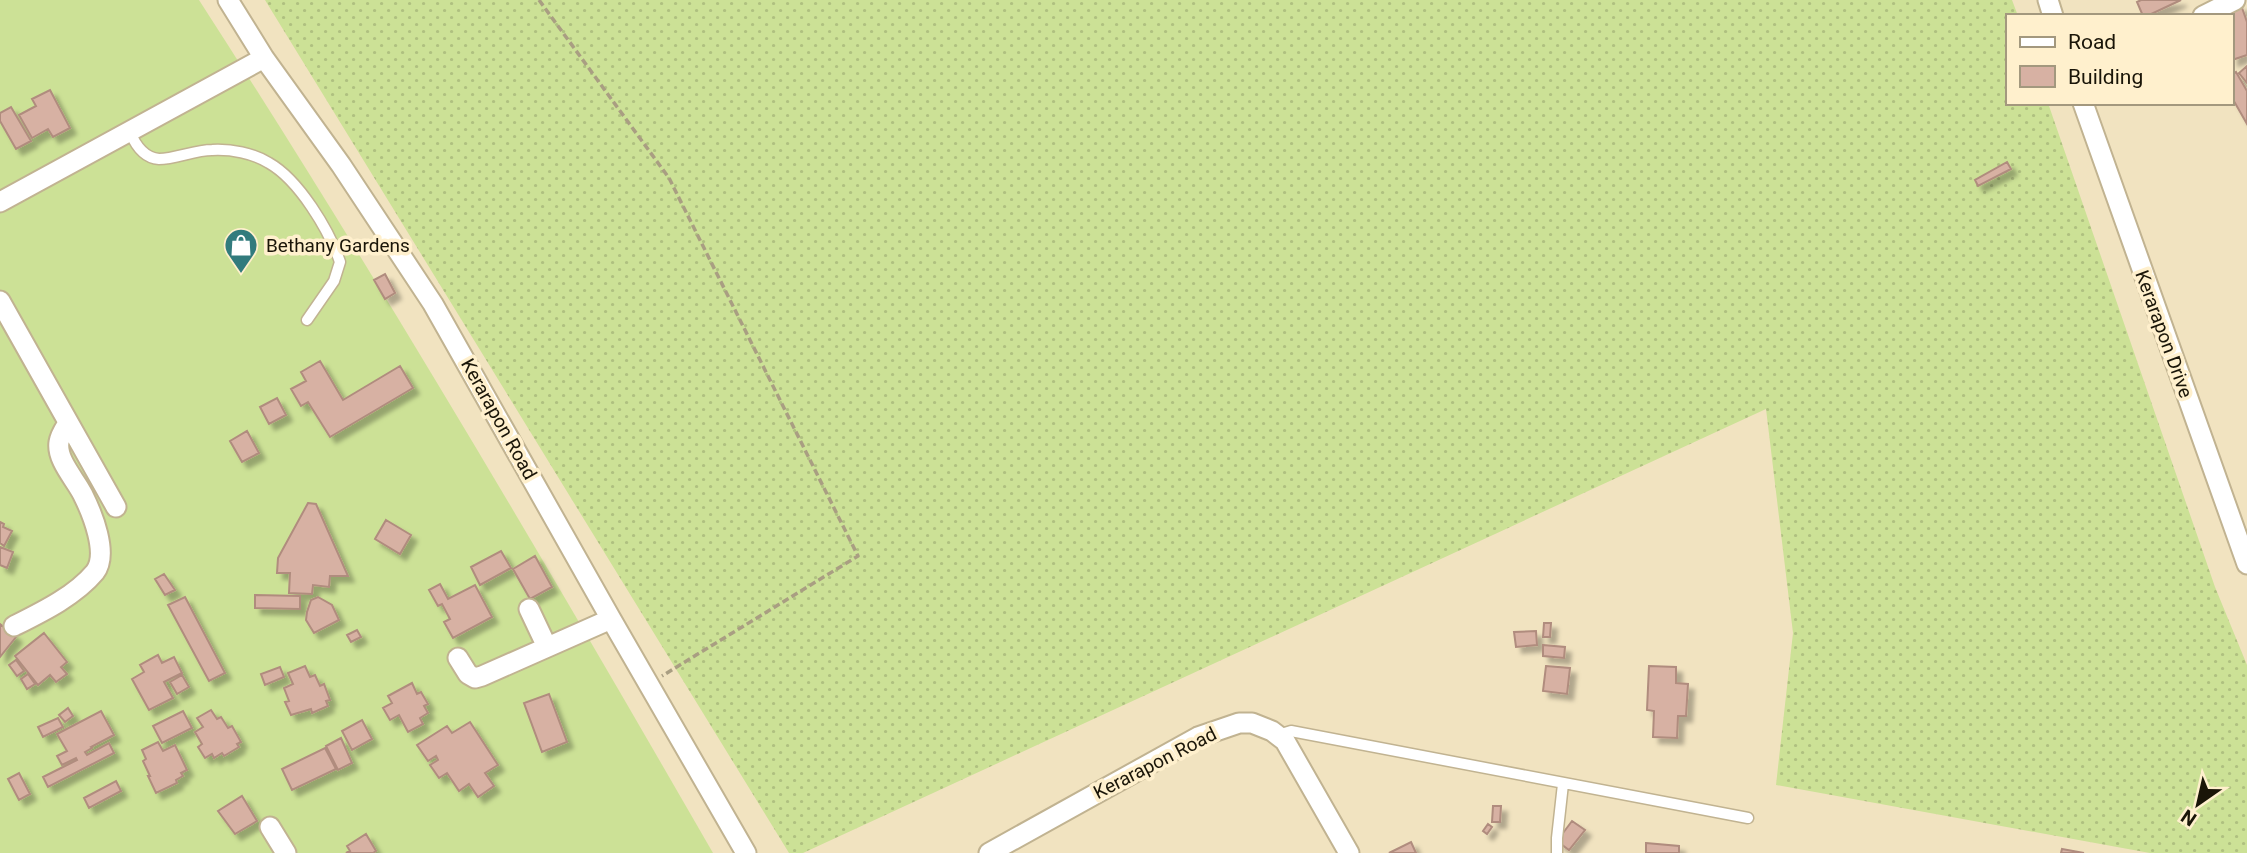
<svg xmlns="http://www.w3.org/2000/svg" width="2247" height="853" font-family="Roboto,sans-serif">
<defs>
<pattern id="grass-dots" width="8" height="8" patternUnits="userSpaceOnUse" patternTransform="scale(1.75)"><rect width="8" height="8" fill="#cce196"/><path d="M2 2h.1M6 6h.1" fill="none" stroke="#afc080" stroke-width="1.8" stroke-linecap="round"/></pattern>
<filter id="shadow"><feDropShadow dx="6" dy="6" stdDeviation="2" flood-color="#0004"/></filter>
</defs>
<rect width="100%" height="100%" fill="#f1e3c0"/>
<!-- grass -->
<path fill="url(#grass-dots)" d="M265,0H2012L2018,16H2007V103H2048L2215,587L2247,665V853H2150L1776,785L1793,633L1766,409L803,853H789Z"/>
<!-- garden -->
<path fill="#cce196" d="M0,0H199C379,279 547,565 713,853H0Z"/>
<!-- building -->
<path fill="#d7b1a3" stroke="#b08c7e" stroke-width="2" filter="url(#shadow)" d="M2141,0H2181L2147,16H2143L2137,2Z
M2241,5L2247,22V55L2232,60L2231,16H2217Z
M2247,66V83L2239,73Z
M2236,72L2247,91V124L2231,96V75Z
M50,90L70,128L53,137L48,129L32,138L19,115L36,106L32,99Z
M11,107L31,141L16,149L0,121V113Z
M2007,162L2011,169L1978,186L1975,180Z
M385,274L395,293L385,299L374,280Z
M320,361L343,400L400,366L413,388L330,437L308,402L301,406L291,389L306,381L301,372Z
M277,398L286,415L269,424L260,407Z
M247,431L259,453L242,462L230,441Z
M308,503L316,504L348,576H330L329,587L313,585L312,594L289,593L290,573H277L278,558Z
M386,520L411,535L400,554L375,539Z
M0,522L4,524L3,527L12,531L4,546L0,543Z
M0,547L13,552L7,568L0,565Z
M501,551L511,568L480,585L471,567Z
M535,556L552,587L530,599L513,569Z
M164,574L175,590L165,595L155,579Z
M440,584L448,599L475,585L492,617L453,638L444,622L450,619L442,604L438,606L429,590Z
M255,595L300,596V609L255,608Z
M185,597L225,673L209,681L168,605Z
M318,597L332,605L339,620L314,633L306,620L307,612L311,600Z
M1544,623H1551L1550,637H1543Z
M0,624L16,637L0,657Z
M357,630L361,637L351,642L347,635Z
M1536,631L1537,645L1516,647L1514,632Z
M44,633L67,662L61,667L67,674L56,682L50,675L38,685L15,656Z
M1543,645L1565,647L1564,658L1543,656Z
M158,655L162,663L174,657L182,673L164,682L173,698L149,710L132,679L144,672L140,665Z
M16,660L24,671L17,676L9,665Z
M305,666L310,677L315,675L320,686L324,684L330,700L326,701L328,706L312,713L311,709L291,715L285,702L289,701L284,688L293,684L288,673Z
M1546,666L1570,668L1567,694L1543,691Z
M1649,666L1676,667V683L1688,684L1686,716H1678L1677,738L1653,737L1654,711L1647,710Z
M280,667L284,677L265,685L261,674Z
M28,674L35,684L27,689L21,679Z
M182,675L189,687L177,694L170,682Z
M412,683L417,694L421,692L428,704L424,706L428,713L420,718L423,724L408,732L399,715L390,720L383,708L392,703L388,696Z
M549,694L567,742L542,752L524,703Z
M68,708L73,716L65,722L59,715Z
M211,710L217,719L221,717L228,728L232,726L241,742L237,744L239,747L224,756L222,753L214,758L212,754L205,758L198,747L202,744L195,732L203,727L197,718Z
M101,711L114,735L91,747L92,748L85,752L87,755L109,743L114,753L48,787L43,777L77,760L76,758L62,765L57,756L67,751L57,734Z
M183,711L192,728L162,743L153,726Z
M58,718L63,727L43,737L38,727Z
M362,720L372,739L352,750L342,731Z
M470,722L498,765L485,773L494,786L478,797L469,784L459,791L447,773L439,778L430,765L438,760L436,756L428,761L417,745L447,726L452,733Z
M341,738L352,763L338,770L326,746Z
M158,742L163,751L175,745L187,770L181,773L183,776L176,780L177,783L156,793L148,776H150L143,761L146,759L142,750Z
M325,748L336,769L292,790L282,769Z
M19,773L30,794L19,800L8,779Z
M116,781L121,791L89,808L84,798Z
M242,796L257,821L235,834L218,811Z
M1493,806H1501L1500,822H1492Z
M1572,821L1585,830L1569,850L1557,841Z
M1488,824L1492,827L1487,834L1483,831Z
M366,834L376,851L373,853H346L350,851L347,846Z
M1411,842L1416,853H1389Z
M1646,843L1679,846V853H1646Z
M2062,849L2084,853H2061Z"/>
<g fill="none" stroke-linecap="round" stroke-linejoin="round">
<defs>
<path id="lane" d="M130,132C135,144 143,158 159,159C175,159 195,150 212,150C231,149 253,153 269,163C299,180 329,230 340,262L334,281L307,320
M1278,735L1291,731L1748,818
M1557,853V838L1563,784"/>
<path id="street" d="M228,0L264,58L341,165L433,304L611,619L746,853
M2048,0L2053,16
M2203,16L2235,0
M2083,103L2247,564
M0,202L264,58
M0,301L116,507
M529,609L547,647
M14,626C42,612 75,596 95,572C109,554 92,513 83,495C76,480 56,460 59,442C60,435 65,428 68,423
M458,658L468,674L475,678L482,676L611,619
M270,827L286,853
M989,853L1198,737L1239,723H1252L1272,731L1285,741L1349,853"/>
</defs>
<!-- lane casing -->
<use href="#lane" stroke="#c1b391" stroke-width="13"/>
<!-- street casing -->
<use href="#street" stroke="#c1b391" stroke-width="23"/>
<!-- path -->
<path stroke="#a99e82" stroke-width="3.5" stroke-dasharray="7 3.5" stroke-linecap="butt" d="M539,0L669,178L858,556L662,676"/>
<!-- lane -->
<use href="#lane" stroke="#fff" stroke-width="10"/>
<!-- street -->
<use href="#street" stroke="#fff" stroke-width="19"/>
</g>
<!-- icons -->
<defs>
<symbol id="shop-pin" viewBox="-11 -11 22 30"><path d="M0 17L-7.5 6A9.5 9.5 0 1 1 7.5 6Z" fill="#327b7d" stroke="#fff0cd"/><path d="M-5-2.5h2.3a2.7 3.5 0 0 1 5.4 0H5L5.5 6h-11ZM-1.5-2.5h3a1.5 2.3 0 0 0-3 0Z" fill="#fff"/></symbol>
</defs>
<g fill-rule="evenodd">
<use href="#shop-pin" x="222" y="226" width="38" height="52"/>
</g>
<g text-anchor="middle" dominant-baseline="central" stroke-width="7" stroke-linejoin="round" paint-order="stroke">
<!-- poi labels -->
<g font-size="19" fill="#1a1508" stroke="#fff0cd" text-anchor="start">
<text x="266" y="245">Bethany Gardens</text>
</g>
<!-- street labels -->
<g font-size="19" fill="#1a1508" stroke="#fff0cd">
<text transform="translate(2164 334) rotate(70)">Kerarapon Drive</text>
<text transform="translate(499 419) rotate(61)">Kerarapon Road</text>
<text transform="translate(1155 763) rotate(-27)">Kerarapon Road</text>
</g>
</g>
<!-- legend -->
<rect x="2006" y="14" width="228" height="91" fill="#fff0cd" stroke="#a3987e" stroke-width="2"/>
<rect x="2020" y="37" width="35" height="10" fill="#ffffff" stroke="#a3987e" stroke-width="2"/>
<text x="2068" y="49" font-size="21" fill="#1a1508">Road</text>
<rect x="2020" y="66" width="35" height="21" fill="#d7b1a3" stroke="#a3987e" stroke-width="2"/>
<text x="2068" y="84" font-size="21" fill="#1a1508">Building</text>
<!-- north arrow -->
<g transform="translate(2198 804) rotate(214)" stroke="#fff0cd" stroke-width="5" paint-order="stroke">
<path d="M0-5L12 26L0 18L-12 26Z" fill="#1a1508"/>
<text y="-10" font-size="19" font-weight="bold" text-anchor="middle" fill="#1a1508">N</text>
</g>
</svg>
